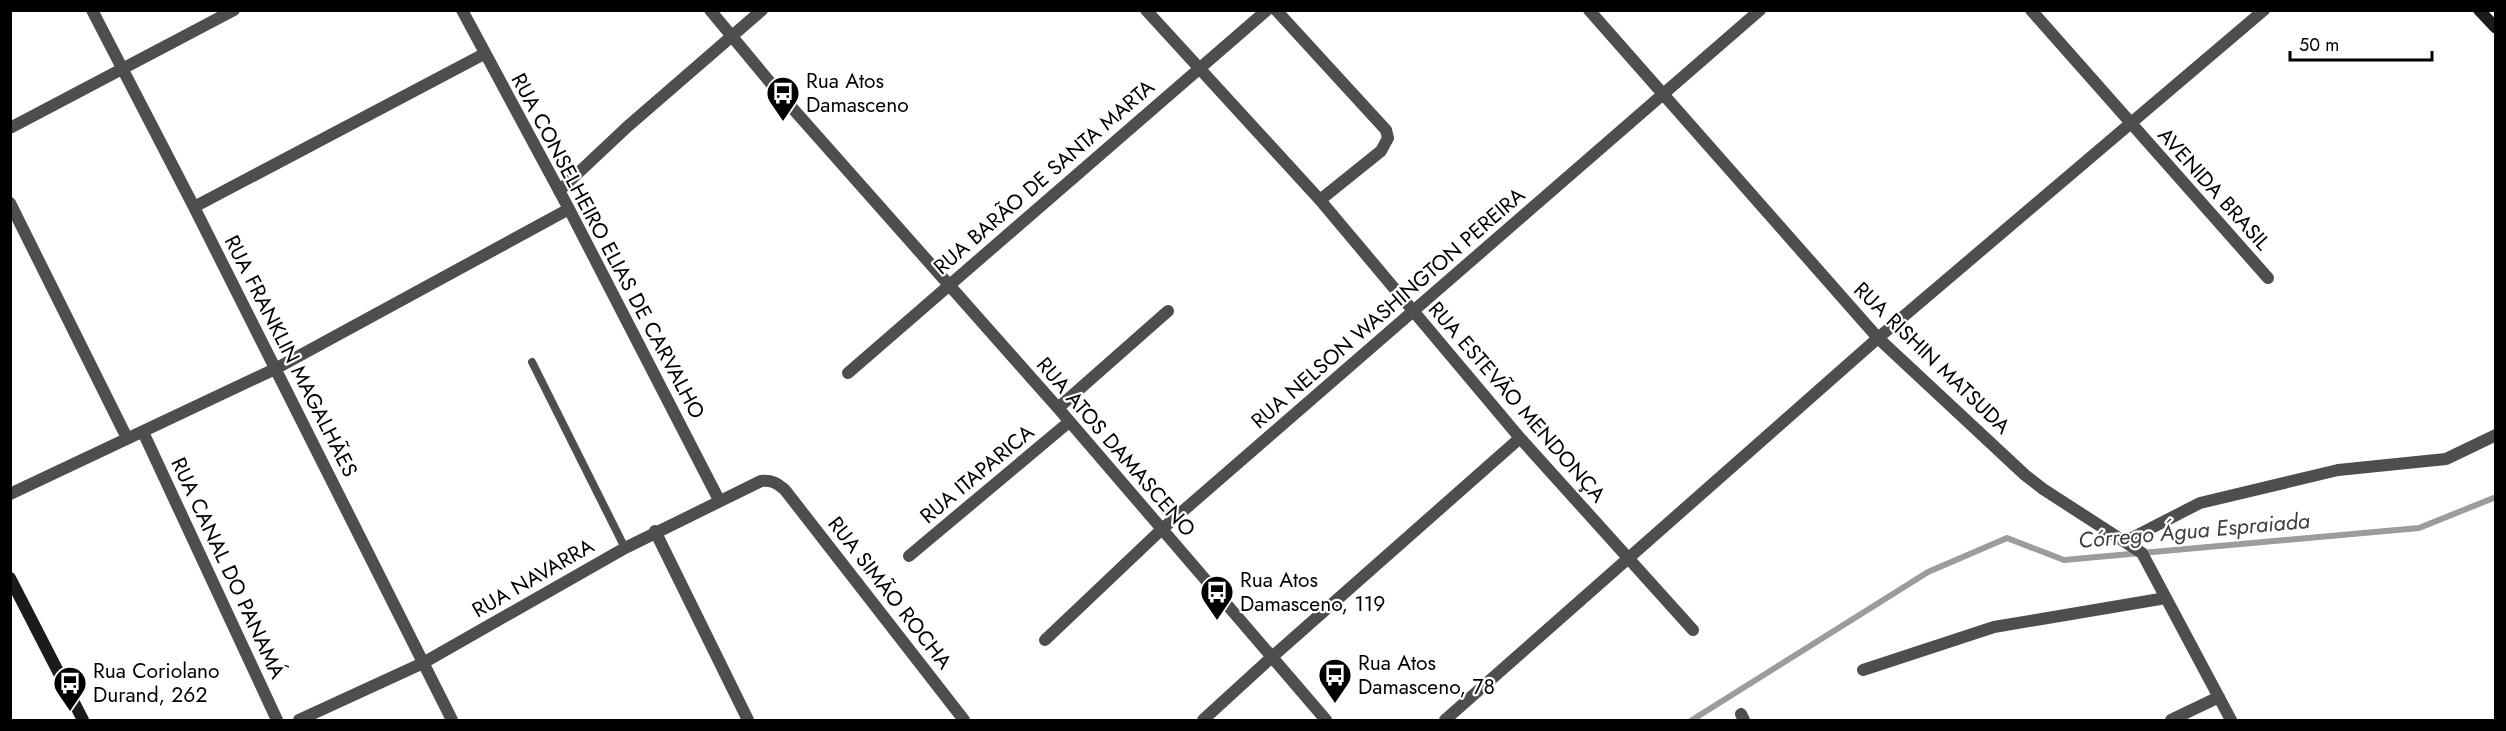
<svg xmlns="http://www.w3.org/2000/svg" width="2506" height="731" font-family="Jost,sans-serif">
<rect width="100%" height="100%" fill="#fff"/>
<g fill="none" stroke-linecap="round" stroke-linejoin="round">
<!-- stream -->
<path stroke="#9c9c9c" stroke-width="6" d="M1692,720L1928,572L2007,538L2064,560L2419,528L2496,497"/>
<!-- lane -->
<path stroke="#4e4e4e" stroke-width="8" d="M532,362L625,548"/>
<!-- street -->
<path stroke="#4e4e4e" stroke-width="12" d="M92,10L194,207L452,720
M462,10L569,209L719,500
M710,10L779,93L1058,408L1326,720
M1146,10L1320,200L1520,438L1693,630
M1276,10L1386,130L1388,138L1381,151L1320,200
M1589,10L1878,338L2025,475L2043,489L2142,553L2231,720
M2031,10L2268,278
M10,128L234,10
M559,191L627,127L762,10
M10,203L127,438
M194,207L484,54
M848,373L1267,10
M1058,408L1168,311
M143,432L277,720
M10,494L275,369L569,209
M655,531L748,720
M2126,541L2200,503L2338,470L2446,459L2496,435
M909,556L1069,422
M1045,640L1161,530L1760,10
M1863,670L1994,627L2166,598
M1741,714L1744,720
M299,720L423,663L625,548L761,481C772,480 777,483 785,490L964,720
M1203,720L1272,657L1520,438
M1445,720L1878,338L2264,10
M2171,720L2219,697"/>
<!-- secondary -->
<path stroke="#1b1b1b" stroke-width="12" d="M2479,10L2496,28
M10,578L83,720"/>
</g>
<!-- icons -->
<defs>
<symbol id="bus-pin" viewBox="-11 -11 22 30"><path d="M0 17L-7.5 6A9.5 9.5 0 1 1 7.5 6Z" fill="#000" stroke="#fff"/><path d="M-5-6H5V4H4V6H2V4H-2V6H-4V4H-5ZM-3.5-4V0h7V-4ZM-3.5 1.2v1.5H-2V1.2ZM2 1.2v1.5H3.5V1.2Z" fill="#fff"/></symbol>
</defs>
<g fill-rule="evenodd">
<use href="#bus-pin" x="764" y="74" width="38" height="52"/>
<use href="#bus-pin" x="1198" y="573" width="38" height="52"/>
<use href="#bus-pin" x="1316" y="656" width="38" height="52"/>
<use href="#bus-pin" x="51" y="664" width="38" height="52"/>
</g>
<g text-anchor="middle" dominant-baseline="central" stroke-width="4.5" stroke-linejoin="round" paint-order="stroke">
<!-- poi labels -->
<g font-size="21" fill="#000" stroke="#fff" text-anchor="start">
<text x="806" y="81">Rua Atos<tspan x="806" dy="24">Damasceno</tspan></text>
<text x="1240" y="580">Rua Atos<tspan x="1240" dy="24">Damasceno, 119</tspan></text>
<text x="1358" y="663">Rua Atos<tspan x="1358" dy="24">Damasceno, 78</tspan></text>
<text x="93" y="671">Rua Coriolano<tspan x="93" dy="24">Durand, 262</tspan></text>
</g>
<!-- street labels -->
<g font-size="21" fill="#000" stroke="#fff">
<text transform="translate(1044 177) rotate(-41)">RUA BARÃO DE SANTA MARTA</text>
<text transform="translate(2214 189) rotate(48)">AVENIDA BRASIL</text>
<text transform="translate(608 246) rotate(62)">RUA CONSELHEIRO ELIAS DE CARVALHO</text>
<text transform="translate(1388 308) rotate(-41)">RUA NELSON WASHINGTON PEREIRA</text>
<text transform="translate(291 356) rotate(63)">RUA FRANKLIN MAGALHÃES</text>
<text transform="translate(1932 358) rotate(44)">RUA RISHIN MATSUDA</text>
<text transform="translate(1517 402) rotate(49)">RUA ESTEVÃO MENDONÇA</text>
<text transform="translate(1116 447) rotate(49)">RUA ATOS DAMASCENO</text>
<text transform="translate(977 474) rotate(-40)">RUA ITAPARICA</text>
<text transform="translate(228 568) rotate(65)">RUA CANAL DO PANAMÁ</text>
<text transform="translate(533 578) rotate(-30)">RUA NAVARRA</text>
<text transform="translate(890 593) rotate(52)">RUA SIMÃO ROCHA</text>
</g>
<!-- water labels -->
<g font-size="22" font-style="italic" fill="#3d3d3d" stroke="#fff">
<text transform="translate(2194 530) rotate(-5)">Córrego Água Espraiada</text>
</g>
</g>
<!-- border -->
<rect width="2506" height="731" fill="none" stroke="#000000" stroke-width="24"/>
<!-- scale -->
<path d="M2290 51v9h142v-9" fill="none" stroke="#000000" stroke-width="3"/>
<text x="2299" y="51" font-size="18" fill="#000000" stroke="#ffffff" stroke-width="4.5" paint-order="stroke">50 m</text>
</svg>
